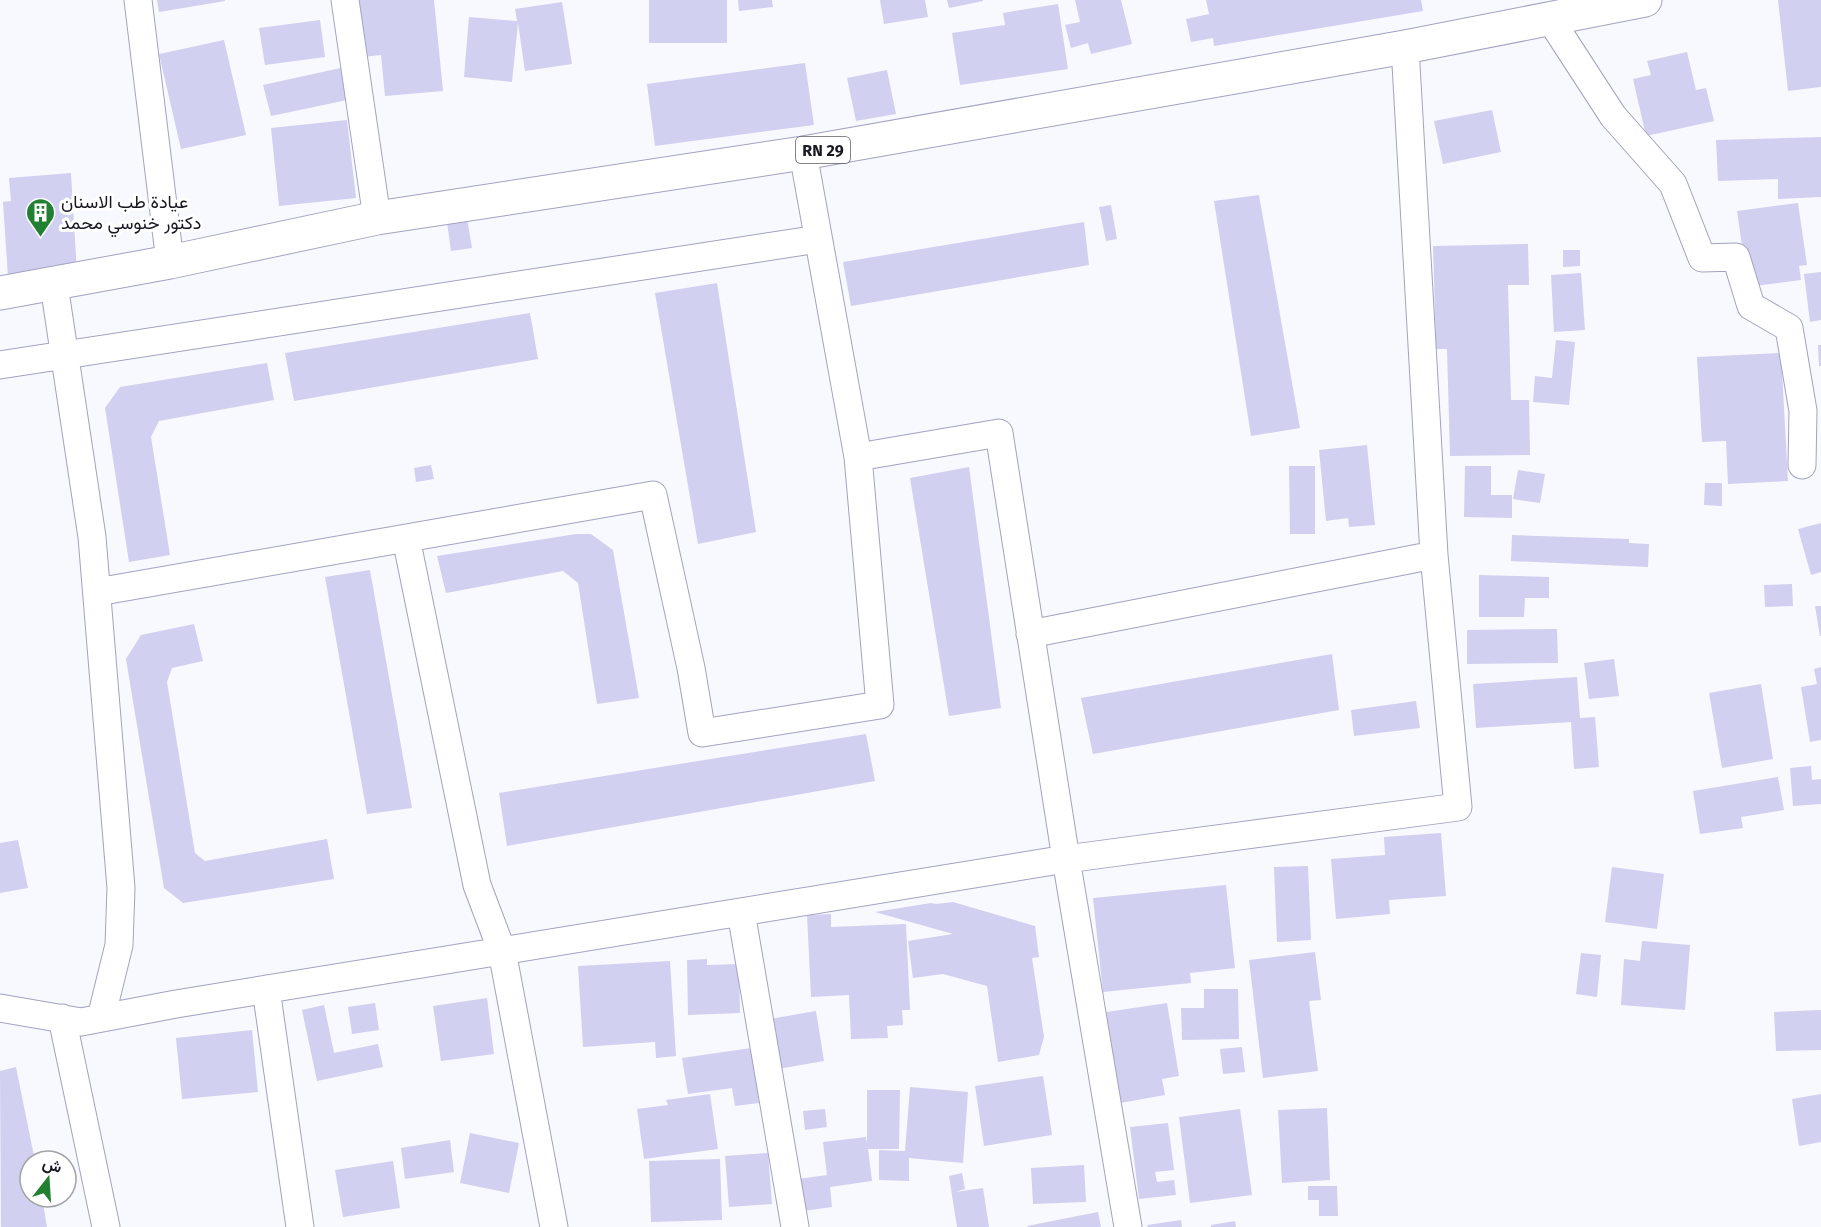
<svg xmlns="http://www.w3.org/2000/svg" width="1821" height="1227" font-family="'Fira Sans',Vazirmatn,sans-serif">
<rect width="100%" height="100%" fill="#f8f8ff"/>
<!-- building -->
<path fill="#d1d0f0" d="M157,0H225V1L159,12Z
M357,0H434L443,91L385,96L381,55L363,57Z
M649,0H727V43H649Z
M738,0H772L773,7L739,11Z
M880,0H925L928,17L884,24Z
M947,0H983V1L949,8Z
M1075,0H1121L1132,44L1091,54L1088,43L1071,48L1065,25L1080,22Z
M1206,0H1421L1423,11L1214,46L1213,38L1191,42L1186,19L1209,14Z
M1778,0H1821V87L1788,91Z
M562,2L572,64L525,71L518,23L512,82L464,77L469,17L517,21L515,9Z
M1058,4L1068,69L960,85L952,33L1005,25L1003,13Z
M320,20L325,57L265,65L259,28Z
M224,40L246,135L181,149L159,54Z
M1687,52L1696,90L1706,88L1714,121L1646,136L1633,79L1651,75L1647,61Z
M805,63L814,125L655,146L647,84Z
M345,67L352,99L271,116L263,85Z
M887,70L896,114L856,121L847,78Z
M1492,110L1501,152L1443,164L1434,121Z
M347,120L356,198L279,206L271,128Z
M1821,137V197L1778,199V179L1718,181L1716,140Z
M71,173L77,273L8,277L3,202L11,201L9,178Z
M1259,195L1300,428L1251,436L1214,201Z
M1798,203L1807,265L1799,266L1801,280L1748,287L1737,211Z
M1111,205L1117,239L1106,241L1099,207Z
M466,212L472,248L451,251L446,215Z
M1084,222L1089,265L851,306L843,262Z
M1528,244L1529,285H1508L1511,400H1529L1530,455L1450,456L1447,349H1436L1433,246Z
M1563,250H1580V266L1563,267Z
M1821,272V320L1810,322L1804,274Z
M1581,273L1585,330L1554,332L1551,275Z
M717,283L756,532L698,544L655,293Z
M530,313L538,359L294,401L285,353Z
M1556,340L1575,342L1569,405L1533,402L1535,376L1552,378Z
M1818,345H1821V366H1819Z
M1781,353L1788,481L1728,484L1726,441L1702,442L1697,357Z
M267,363L274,400L159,421L151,437L170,555L129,562L105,408L120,387Z
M1367,445L1375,525L1349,527L1348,518L1326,521L1319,450Z
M431,465L434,479L416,482L414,468Z
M1289,466H1315V534H1290Z
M1465,466H1491V495H1512V518L1464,517Z
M969,467L1001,708L949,716L910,478Z
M1518,470L1545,474L1540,503L1513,499Z
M1705,483H1722V506L1704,505Z
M1821,523V572L1811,575L1798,529Z
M576,534H591L613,550L639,698L597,704L578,583L563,571L446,593L437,556Z
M1512,535L1629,539V543L1649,544L1648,567L1511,561Z
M370,570L412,808L367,814L325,577Z
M1479,575L1549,577V598H1525L1524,617H1479Z
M1792,584L1793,606L1765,607L1764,585Z
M1815,606H1821V636H1820Z
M194,624L203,661L172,668L167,682L195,853L205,861L327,839L334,879L183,903L164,888L126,659L141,635Z
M1557,629L1558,663L1467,664V630Z
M1332,654L1339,710L1093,754L1081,698Z
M1614,659L1619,696L1589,699L1584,663Z
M1821,667V740L1810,742L1801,687L1817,684L1814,669Z
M1577,677L1580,718L1595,717L1599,767L1574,769L1571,722L1476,728L1473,684Z
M1761,684L1773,759L1722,768L1709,693Z
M1416,701L1420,728L1354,736L1351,710Z
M866,734L875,781L507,846L499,793Z
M1811,766L1812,780L1821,779V804L1793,806L1790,768Z
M1778,777L1784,810L1741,817L1743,828L1700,834L1693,791Z
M1441,833L1446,896L1389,900L1390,914L1336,919L1331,859L1385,855L1384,837Z
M18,840L28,888L0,893V843Z
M1308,866L1311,940L1277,942L1274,867Z
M1612,867L1664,874L1657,929L1605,922Z
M1226,885L1235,968L1190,973L1191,983L1103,992L1093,898Z
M953,902L1035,926L1039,957L1032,958L1044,1037L1039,1055L998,1062L987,986L943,974L913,978L908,941L953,934L875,912L931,903L936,904Z
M831,914V927L906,924L910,1010H902L903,1025L887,1026L888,1038L851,1039L849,995L811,997L807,915Z
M1642,941L1690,945L1685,1010L1621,1005L1624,959L1640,961Z
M1315,952L1321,1000L1309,1001L1318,1071L1263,1078L1249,960Z
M1581,953L1601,955L1597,997L1576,994Z
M707,959V965L739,964L740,1013L688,1015L687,960Z
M670,961L676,1056L656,1058L655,1042L583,1047L578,966Z
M1204,989H1238L1239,1039L1182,1040L1181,1008H1204Z
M487,998L494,1054L441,1061L433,1006Z
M375,1003L379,1030L352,1034L348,1007Z
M1167,1003L1179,1076L1162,1079L1165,1095L1115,1104L1100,1013Z
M324,1005L334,1053L378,1044L383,1067L317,1081L302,1010Z
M1821,1010V1050L1776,1051L1774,1012Z
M816,1011L824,1061L772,1070L764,1020Z
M252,1030L258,1092L182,1099L176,1038Z
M1242,1047L1245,1072L1223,1074L1220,1049Z
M751,1048L759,1103L735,1106L732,1088L688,1094L682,1058Z
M16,1067L35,1161H30V1197H42L47,1227H1L0,1071Z
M1043,1076L1052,1135L984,1146L975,1086Z
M910,1087L968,1092L963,1163L909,1158V1181L879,1180V1150L905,1151Z
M867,1090H900L899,1149H868L872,1181L830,1187L832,1207L796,1212L791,1180L827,1175L823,1142L866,1137L867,1144Z
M710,1094L718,1149L644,1159L637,1109L668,1105L666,1100Z
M1821,1094V1142L1799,1146L1792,1099Z
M1327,1108L1330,1180L1282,1183L1278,1110Z
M825,1109L827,1127L805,1130L803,1111Z
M1240,1109L1252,1195L1190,1203L1179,1117Z
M1168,1123L1174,1170L1155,1172L1157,1182L1174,1180L1176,1195L1139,1199L1130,1127Z
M470,1133L519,1143L509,1193L460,1183Z
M450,1140L454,1172L405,1179L401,1148Z
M768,1153L772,1204L729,1207L725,1156Z
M720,1159L722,1220L651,1222L649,1161Z
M393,1161L400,1208L343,1217L335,1170Z
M1084,1165L1086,1202L1033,1204L1031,1168Z
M962,1173L965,1189L955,1192L983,1188L989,1227H957L949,1176Z
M1308,1186H1337L1338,1216H1319V1200H1308Z
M1098,1212L1101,1227H1028L1027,1226Z
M1181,1220L1182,1227H1148L1147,1225Z
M1235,1221L1236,1227H1211V1225Z"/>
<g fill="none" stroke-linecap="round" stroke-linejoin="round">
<defs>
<path id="minor" d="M138,0L170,262
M345,0L377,218
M1550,19L1613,116L1673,184L1702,258L1736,257L1751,306L1789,328L1803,411L1802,465
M803,153L858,457L999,433L1066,859L1128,1227
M54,285L92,537L121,888L119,945L101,1018
M0,365L818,239
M406,538L477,885L502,951L554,1227
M97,592L653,495L691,668L702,733L880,705L858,457
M1030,634L1434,555
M741,912L795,1227
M266,989L300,1227
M0,1008L81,1022L176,1004L1066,859L1458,807L1434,555L1405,47
M62,1018L106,1227"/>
<path id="primary" d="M0,293L170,262L377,218L803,153L1405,47L1645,0"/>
</defs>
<!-- minor casing -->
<use href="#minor" stroke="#a3a2c0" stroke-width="29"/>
<!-- primary casing -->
<use href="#primary" stroke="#a3a2c0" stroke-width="35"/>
<!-- minor -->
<use href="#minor" stroke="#fff" stroke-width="27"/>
<!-- primary -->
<use href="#primary" stroke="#fff" stroke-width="33"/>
</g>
<!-- icons -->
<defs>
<symbol id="building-pin" viewBox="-11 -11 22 30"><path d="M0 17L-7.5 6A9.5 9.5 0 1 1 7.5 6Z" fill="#228032" stroke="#fff"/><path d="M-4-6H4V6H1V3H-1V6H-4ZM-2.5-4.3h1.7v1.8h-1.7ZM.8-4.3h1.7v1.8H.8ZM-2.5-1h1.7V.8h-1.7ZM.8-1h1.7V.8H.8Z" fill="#fff"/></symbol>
</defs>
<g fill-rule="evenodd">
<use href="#building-pin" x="24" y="196" width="33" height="45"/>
</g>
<g text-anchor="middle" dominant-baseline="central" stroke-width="6" stroke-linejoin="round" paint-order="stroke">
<!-- shield labels -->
<rect fill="#fff" stroke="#5d5d64" stroke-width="1.5" x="796" y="137" width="54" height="26" rx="4.5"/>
<g font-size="16" font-weight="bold" fill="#181822">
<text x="823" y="150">RN 29</text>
</g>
<!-- poi labels -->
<g font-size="18" fill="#181822" stroke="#fff" text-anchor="start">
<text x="61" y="202">عيادة طب الاسنان<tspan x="61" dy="21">دكتور خنوسي محمد</tspan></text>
</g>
</g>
<!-- north arrow -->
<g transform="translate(48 1179) rotate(17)"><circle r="28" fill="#ffffff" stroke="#a3a3a7" stroke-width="1.5"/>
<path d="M0-4.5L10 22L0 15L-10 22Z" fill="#228032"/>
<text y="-9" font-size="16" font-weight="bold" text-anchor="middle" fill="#181822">ش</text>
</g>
</svg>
